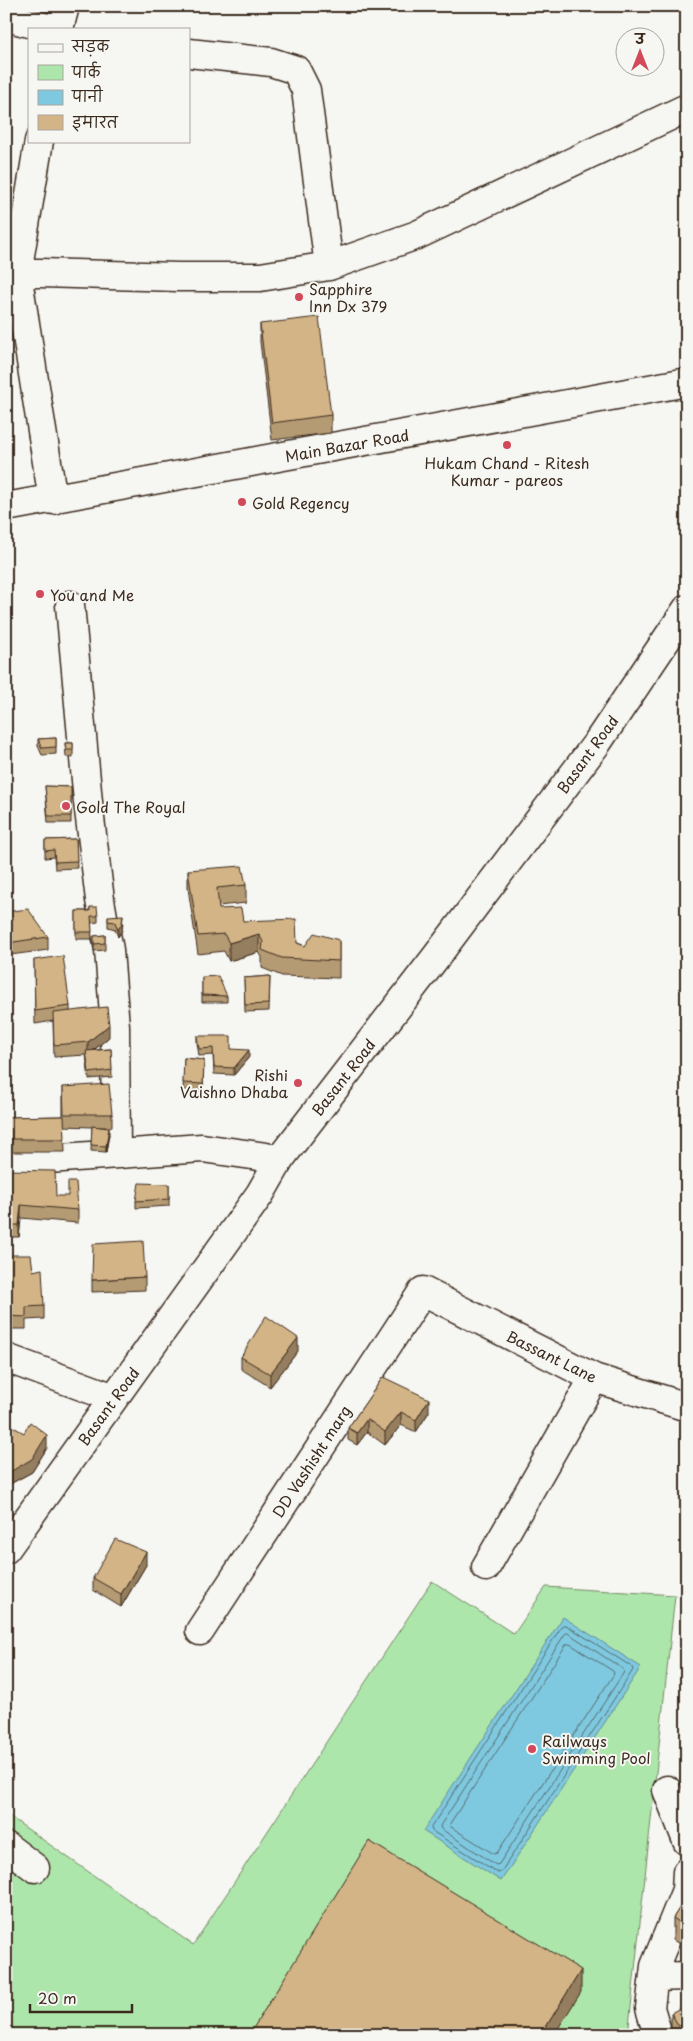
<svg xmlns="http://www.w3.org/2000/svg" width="693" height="2041" font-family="'Playpen Sans','Playpen Sans Deva',sans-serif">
<rect width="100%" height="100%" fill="#f6f6f2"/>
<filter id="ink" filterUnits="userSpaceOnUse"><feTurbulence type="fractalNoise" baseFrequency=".02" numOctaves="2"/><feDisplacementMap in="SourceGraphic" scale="10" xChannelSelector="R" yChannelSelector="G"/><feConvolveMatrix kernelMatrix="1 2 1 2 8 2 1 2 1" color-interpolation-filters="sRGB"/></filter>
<g filter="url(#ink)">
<!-- green -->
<path fill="#ade6ab" stroke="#748864" d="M432,1581L514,1634L546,1587L675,1595L628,2035H6V1814L193,1945Z"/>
<!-- water -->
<path fill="#7fc9e0" stroke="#648992" d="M563,1617L641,1667L501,1881L423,1831Z"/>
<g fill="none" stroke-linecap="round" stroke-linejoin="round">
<!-- shore -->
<path stroke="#566a6c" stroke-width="1" d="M563,1625H566L632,1667L633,1670L501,1872L498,1873L432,1831L431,1828Z
M568,1633L623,1669L624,1672L499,1864L496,1865L441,1829L440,1826L565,1634Z
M567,1644H570L613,1671L614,1674L497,1853L494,1854L451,1827L450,1824Z"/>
<defs>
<path id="minor" d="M6,17L52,29
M59,29L65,6
M189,53L271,62L296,70L306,90L329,266
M39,141L17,273L53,500
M6,272L178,277H260L329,266L417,235L687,108
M6,507L687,382
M70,605L88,802L100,900L109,950L115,1026L116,1154
M6,1162L202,1148L280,1159
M6,1358L114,1398
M6,1549L260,1194L280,1159L436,957L597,743L687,609
M486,1567L594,1378
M200,1631L423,1291L594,1378L687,1407
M667,1790L687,1841
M6,1846L35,1868
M654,1977L687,1976
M658,2035L650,2008L655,1966L686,1890L687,1872"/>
</defs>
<!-- minor casing -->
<use href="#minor" stroke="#3b2a1e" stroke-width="31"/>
<!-- minor -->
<use href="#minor" stroke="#f6f6f2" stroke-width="28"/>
</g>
<!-- wall -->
<path fill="#b59b73" stroke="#3b2a1e" d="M20,6H36L35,10Z
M260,324L331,415V433L272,440L260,342Z
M56,738V754L42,755L38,746V739Z
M65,743H73V757H66Z
M45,786L71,787V823H48Z
M76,839L77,868L55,869L54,857L45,858V840Z
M188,870L246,885V903L218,906L219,909L243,921L305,946L339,940V978L282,976L262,968V957L259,952L229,961L224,951L198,954L188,888Z
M90,907L98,916V922L91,923L92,939H76V911H90Z
M6,912L48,937V950L10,955V966H6Z
M108,916L123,922L122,930L118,937L115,929L108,927Z
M105,935V950L94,951V936Z
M34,960L70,1006V1011L109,1037L94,1050L111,1049L112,1077L89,1079L86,1055L54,1057L53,1021L35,1024Z
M270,976L269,1011L245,1012L244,978Z
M202,977L227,996V1002H202Z
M197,1036L231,1049L249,1057L234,1075L214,1074L213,1055L199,1056L197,1043Z
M184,1058L204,1060L203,1091L183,1090Z
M63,1087L112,1114V1127H95L109,1134L106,1152L91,1151L92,1127L64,1126L65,1152H6V1117L63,1116Z
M6,1170L56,1196L78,1210V1223L21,1218L19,1237H6Z
M169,1184V1206L136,1208V1201Z
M6,1255L33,1271L44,1306V1319L26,1320V1329H6Z
M145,1277V1290L92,1292V1280Z
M298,1351L270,1387L241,1369V1357Z
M383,1377L429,1412L416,1432L401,1425L385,1445L367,1432L357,1445L348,1440V1428Z
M6,1423L47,1448L32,1472L10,1484L6,1482Z
M146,1565L121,1607L93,1590V1578Z
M687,1748V1782L682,1772V1750Z
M687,1896V1949L673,1940V1918Z
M671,2013L687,2035H674L671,2030Z"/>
<!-- shaded-wall -->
<path fill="#947e5e" stroke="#3b2a1e" d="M123,915L122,930L118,937V930Z
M259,934V952L229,961V943Z
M109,1025V1037L88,1055V1042Z
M249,1050V1057L234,1075V1068Z
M109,1128V1134L106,1152V1146Z
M21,1205V1218L19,1237V1225Z
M298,1338V1351L270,1387V1374Z
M429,1399V1412L416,1432V1420Z
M401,1412V1425L385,1445V1432Z
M367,1419V1432L357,1445V1433Z
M47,1435V1448L32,1472L10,1484V1472Z
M9,1491V1498L6,1500V1493Z
M146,1552V1565L121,1607V1594Z
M581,1970V1992L554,2035H541Z"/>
<!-- building -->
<path fill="#d3b486" stroke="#3b2a1e" d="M319,317L331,415L272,423L260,324Z
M56,738V747L42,748L38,739Z
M65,743H73V750H66Z
M45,786L71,787V816H48Z
M76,839L77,861L55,862L54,850L45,851V840Z
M242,866L246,885L217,888L219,909L241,908L243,921L296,919L297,943L305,946L314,933L339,940V961L282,958L262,950L263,942L259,934L229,943L224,934L198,936L188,870Z
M90,907H97L98,916H91L92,932H76V911H90Z
M28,909L48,937L7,943L10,953H6V912Z
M123,915L122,923L118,930L115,922L108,921V916Z
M105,935V943L94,944V936Z
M63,956L70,1006L35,1011L34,960Z
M218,976L227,996L202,995V977Z
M270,976L269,1004L245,1005L244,978Z
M107,1007L109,1025L88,1042L54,1045L53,1013Z
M197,1036H231V1049L249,1050L234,1068L214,1067L213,1048L199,1049Z
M111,1049L112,1070L89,1073L86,1051Z
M184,1058L204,1060L203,1084L183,1083Z
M109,1084L112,1114H64L63,1087Z
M64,1116L65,1139H6V1117Z
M92,1126L109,1128L106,1146L91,1145Z
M6,1170L55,1171L56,1196H68V1182H76L78,1210L21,1205L19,1225H6Z
M139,1183L169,1184V1199L136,1201Z
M143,1241L145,1277L92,1280L93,1244Z
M6,1255H31L33,1271L42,1269L44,1306L26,1307V1317L6,1316Z
M266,1316L298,1338L270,1374L241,1357Z
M383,1377L429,1399L416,1420L401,1412L385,1432L367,1419L357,1433L348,1428Z
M30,1422L47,1435L32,1459L10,1472L6,1470V1423L24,1433Z
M115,1539L146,1552L121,1594L93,1578Z
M687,1748V1760L682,1750Z
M369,1841L581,1970L541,2035H249Z
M687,1896V1927L673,1918Z
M687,2004V2035H684L671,2013Z"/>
</g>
<!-- markers -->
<g fill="#d1495b" stroke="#f6f6f2" stroke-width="2">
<circle cx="299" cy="297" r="5"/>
<circle cx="507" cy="445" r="5"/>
<circle cx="242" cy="502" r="5"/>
<circle cx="40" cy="594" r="5"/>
<circle cx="66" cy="806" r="5"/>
<circle cx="298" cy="1083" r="5"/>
<circle cx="532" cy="1749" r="5"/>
</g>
<g text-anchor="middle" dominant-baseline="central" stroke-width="4" stroke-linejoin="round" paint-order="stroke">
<!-- poi labels -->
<g font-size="15" fill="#3b2a1e" stroke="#f6f6f2" text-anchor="start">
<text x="309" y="288">Sapphire<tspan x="309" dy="17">Inn Dx 379</tspan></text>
<text x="507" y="462" text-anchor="middle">Hukam Chand - Ritesh<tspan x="507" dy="17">Kumar - pareos</tspan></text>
<text x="252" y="502">Gold Regency</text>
<text x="50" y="594">You and Me</text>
<text x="76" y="806">Gold The Royal</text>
<text x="288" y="1074" text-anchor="end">Rishi<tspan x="288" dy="17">Vaishno Dhaba</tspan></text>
<text x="542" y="1740">Railways<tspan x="542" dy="17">Swimming Pool</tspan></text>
</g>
<!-- street labels -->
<g font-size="15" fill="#3b2a1e" stroke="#f6f6f2">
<text transform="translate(347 445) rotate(-10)">Main Bazar Road</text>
<text transform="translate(587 754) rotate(-54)">Basant Road</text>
<text transform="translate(343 1077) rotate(-52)">Basant Road</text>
<text transform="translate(552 1356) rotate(26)">Bassant Lane</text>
<text transform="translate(108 1406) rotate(-54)">Basant Road</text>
<text transform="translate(311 1461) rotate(-57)">DD Vashisht marg</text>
</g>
</g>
<!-- margin -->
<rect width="693" height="2041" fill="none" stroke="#f6f6f2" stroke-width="25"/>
<rect x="12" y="12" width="668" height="2016" fill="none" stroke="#3b2a1e" stroke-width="2" filter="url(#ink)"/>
<!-- legend -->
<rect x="28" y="28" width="162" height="115" fill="#f6f6f2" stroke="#aba49d"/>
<rect x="38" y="44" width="25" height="8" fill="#f6f6f2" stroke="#aba49d"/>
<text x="72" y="52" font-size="15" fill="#3b2a1e">सड़क</text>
<rect x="38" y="65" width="25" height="15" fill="#ade6ab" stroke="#aba49d"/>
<text x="72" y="78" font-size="15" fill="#3b2a1e">पार्क</text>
<rect x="38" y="90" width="25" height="15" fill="#7fc9e0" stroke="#aba49d"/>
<text x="72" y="102" font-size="15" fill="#3b2a1e">पानी</text>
<rect x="38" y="115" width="25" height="15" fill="#d3b486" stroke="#aba49d"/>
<text x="72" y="128" font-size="15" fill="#3b2a1e">इमारत</text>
<!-- north arrow -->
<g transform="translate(640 52)"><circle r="24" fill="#f6f6f2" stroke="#aba49d"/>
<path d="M0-4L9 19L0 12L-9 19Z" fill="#d1495b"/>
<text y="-8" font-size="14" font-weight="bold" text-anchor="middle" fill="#3b2a1e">उ</text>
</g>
<!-- scale -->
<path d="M30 2004v8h102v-8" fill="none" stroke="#3b2a1e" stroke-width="2.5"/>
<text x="38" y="2004" font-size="15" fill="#3b2a1e" stroke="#f6f6f2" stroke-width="4" paint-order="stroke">20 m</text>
</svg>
